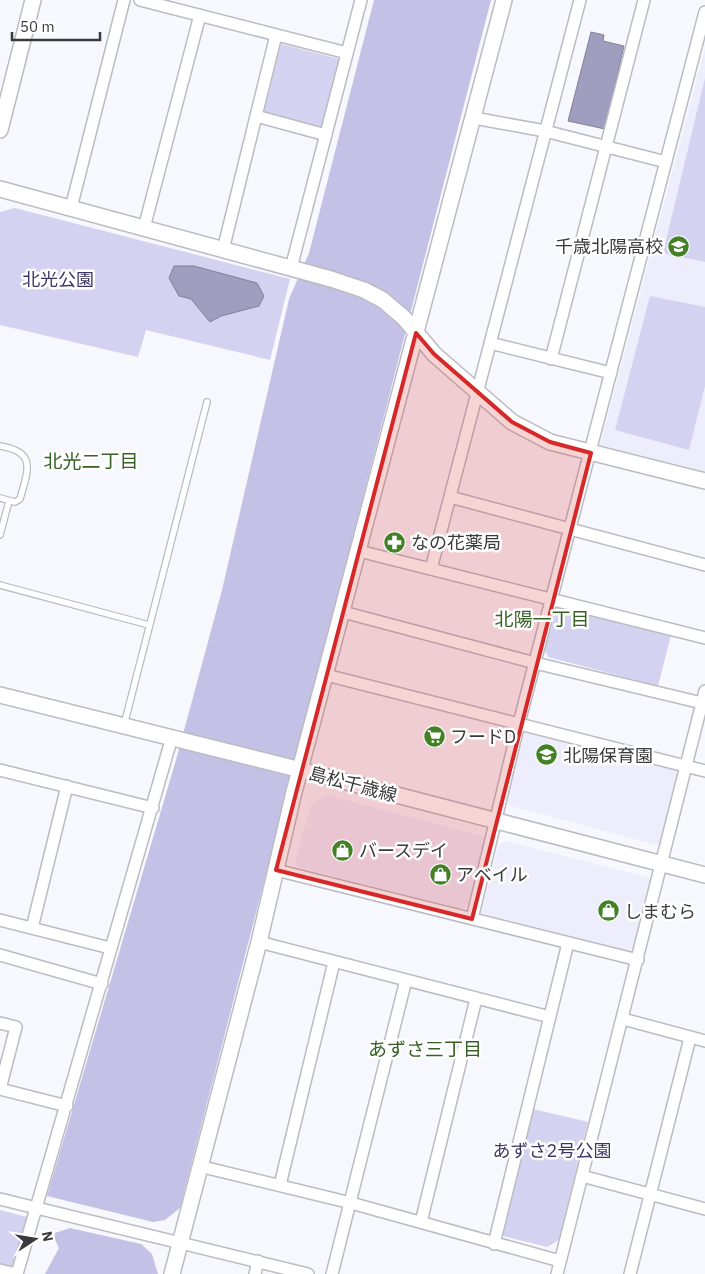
<svg xmlns="http://www.w3.org/2000/svg" width="705" height="1274" font-family="'IBM Plex Sans','Noto Sans JP',sans-serif">
<rect width="100%" height="100%" fill="#f7f7fe"/>
<!-- built -->
<path fill="#ededfc" d="M705,48V472L600,445Z
M525,731L675,769L678,776L661,844L657,845L511,806L508,803V795Z
M326,795L483,836L485,840L470,904L461,910L298,867L295,862L311,804Z
M506,841L653,879L634,950L623,952L485,916L481,912L499,845Z"/>
<!-- green -->
<path fill="#d3d2f1" d="M281,44L339,59L322,129L264,112Z
M705,78V262L663,253Z
M15,208L290,279L270,360L146,330L138,357L0,325V212Z
M650,296L705,307V386L689,450L615,430Z
M562,604L671,635L658,686L548,657L545,650L557,608Z
M533,1109L588,1122L559,1240L547,1247L503,1236Z
M0,1210L27,1217L12,1268L0,1265Z"/>
<!-- forest -->
<path fill="#c3c1e5" d="M374,0H491L180,1208L165,1220L153,1222L47,1196L176,760L222,590L289,299L309,253Z
M70,1228L141,1244L152,1254L158,1274H45L59,1248L54,1238L55,1233Z"/>
<!-- water -->
<path fill="#9f9ebf" stroke="#818098" d="M591,32L604,35L603,41L624,46L605,129L568,121Z
M174,266H194L257,283L264,296L259,306L221,316L210,322L191,299L179,296L169,278Z"/>
<g fill="none" stroke-linecap="round" stroke-linejoin="round">
<defs>
<path id="lane" d="M0,446C37,452 28,470 20,499L15,502L0,498
M0,535L9,501
M0,585L149,625
M124,725L207,402"/>
<path id="street" d="M140,0L347,53
M256,116L326,135
M474,118L545,131L666,162
M71,208L124,0
M144,228L200,15
M223,250L276,35
M291,268L361,0
M490,343L611,373
M551,359L644,0
M450,497L705,565
M359,551L705,638
M431,569L580,0
M343,612L535,663L702,703
M326,675L705,771
M0,770L153,808
M276,870L638,960
M472,919L519,723L705,12
M0,920L110,948
M32,928L67,786
M259,942L550,1017
M0,955L102,984
M623,1019L705,1041
M0,1023L16,1027L0,1089
M0,1089L67,1106
M199,1166L351,1203L560,1261
M582,1176L705,1209
M280,1185L334,962
M0,1199L308,1274
M421,1222L476,999
M494,1244L568,943
M0,1270L16,1274
M17,1274L172,737
M255,1274L258,1261
M332,1274L406,980
M557,1274L705,691
M630,1274L690,1038"/>
<path id="secondary" d="M0,130L33,0
M0,189L331,279L364,290L383,300L404,318L434,354L512,422L550,442L705,481
M0,695L285,766L705,875
M172,1274L259,942L294,792L504,0"/>
</defs>
<!-- lane casing -->
<use href="#lane" stroke="#bbbbc2" stroke-width="8"/>
<!-- street casing -->
<use href="#street" stroke="#bbbbc2" stroke-width="14"/>
<!-- secondary casing -->
<use href="#secondary" stroke="#bbbbc2" stroke-width="18"/>
<!-- lane -->
<use href="#lane" stroke="#fff" stroke-width="5.5"/>
<!-- street -->
<use href="#street" stroke="#fff" stroke-width="11"/>
<!-- secondary -->
<use href="#secondary" stroke="#fff" stroke-width="15"/>
</g>
<!-- marked area -->
<path fill="#d62828" fill-opacity="0.2" stroke="#d62828" stroke-width="4" stroke-linejoin="round" d="M416,333L434,354L512,422L550,442L591,453L472,919L276,870Z"/>
<!-- icons -->
<defs>
<symbol id="school-disc" viewBox="-11 -11 22 22"><circle r="9.5" fill="#428224" stroke="#fff"/><path d="M0-5L7-2L0 1L-7-2ZM-4 1L0 2.5L4 1V4Q0 6-4 4Z" fill="#fff"/></symbol>
<symbol id="pharmacy-disc" viewBox="-11 -11 22 22"><circle r="9.5" fill="#428224" stroke="#fff"/><path d="M-2-6h4v4h4v4h-4v4h-4v-4h-4v-4h4Z" fill="#fff"/></symbol>
<symbol id="supermarket-disc" viewBox="-11 -11 22 22"><circle r="9.5" fill="#428224" stroke="#fff"/><path d="M-6-5.5h2.5l.6 2H6L4.5 2H-2.5L-4.4-4H-6ZM-1.5 3.2a1.3 1.3 0 1 0 .1 0ZM3 3.2a1.3 1.3 0 1 0 .1 0Z" fill="#fff"/></symbol>
<symbol id="shop-disc" viewBox="-11 -11 22 22"><circle r="9.5" fill="#428224" stroke="#fff"/><path d="M-5-2.5h2.3a2.7 3.5 0 0 1 5.4 0H5L5.5 6h-11ZM-1.5-2.5h3a1.5 2.3 0 0 0-3 0Z" fill="#fff"/></symbol>
</defs>
<g fill-rule="evenodd">
<use href="#school-disc" x="666" y="234" width="25" height="25"/>
<use href="#pharmacy-disc" x="382" y="530" width="25" height="25"/>
<use href="#supermarket-disc" x="422" y="724" width="25" height="25"/>
<use href="#school-disc" x="534" y="742" width="25" height="25"/>
<use href="#shop-disc" x="330" y="838" width="25" height="25"/>
<use href="#shop-disc" x="428" y="862" width="25" height="25"/>
<use href="#shop-disc" x="596" y="898" width="25" height="25"/>
</g>
<g text-anchor="middle" dominant-baseline="central" stroke-width="5" stroke-linejoin="round" paint-order="stroke">
<!-- poi labels -->
<g font-size="18" fill="#3a3a3d" stroke="#fff" text-anchor="start">
<text x="663" y="246" text-anchor="end">千歳北陽高校</text>
<text x="411" y="542">なの花薬局</text>
<text x="450" y="736">フードD</text>
<text x="563" y="755">北陽保育園</text>
<text x="359" y="850">バースデイ</text>
<text x="456" y="874">アベイル</text>
<text x="624" y="911">しまむら</text>
</g>
<!-- park labels -->
<g font-size="18" fill="#3c3665" stroke="#fff">
<text x="58" y="279">北光公園</text>
<text x="552" y="1150">あずさ2号公園</text>
</g>
<!-- street labels -->
<g font-size="18" fill="#3a3a3d" stroke="#fff">
<text transform="translate(353 784) rotate(15)">島松千歳線</text>
</g>
<!-- neighbourhood labels -->
<g font-size="19" fill="#376126" stroke="#fff">
<text x="91" y="461">北光二丁目</text>
<text x="542" y="619">北陽一丁目</text>
<text x="425" y="1049">あずさ三丁目</text>
</g>
</g>
<!-- north arrow -->
<g transform="translate(35 1239) rotate(78)" stroke="#ffffff" stroke-width="4" paint-order="stroke">
<path d="M0-4L9 19L0 12L-9 19Z" fill="#3a3a3d"/>
<text y="-8" font-size="14" font-weight="bold" text-anchor="middle" fill="#3a3a3d">N</text>
</g>
<!-- scale -->
<path d="M12 32v8h88v-8" fill="none" stroke="#3a3a3d" stroke-width="2.5"/>
<text x="20" y="32" font-size="15" fill="#3a3a3d" stroke="#ffffff" stroke-width="4" paint-order="stroke">50 m</text>
</svg>
